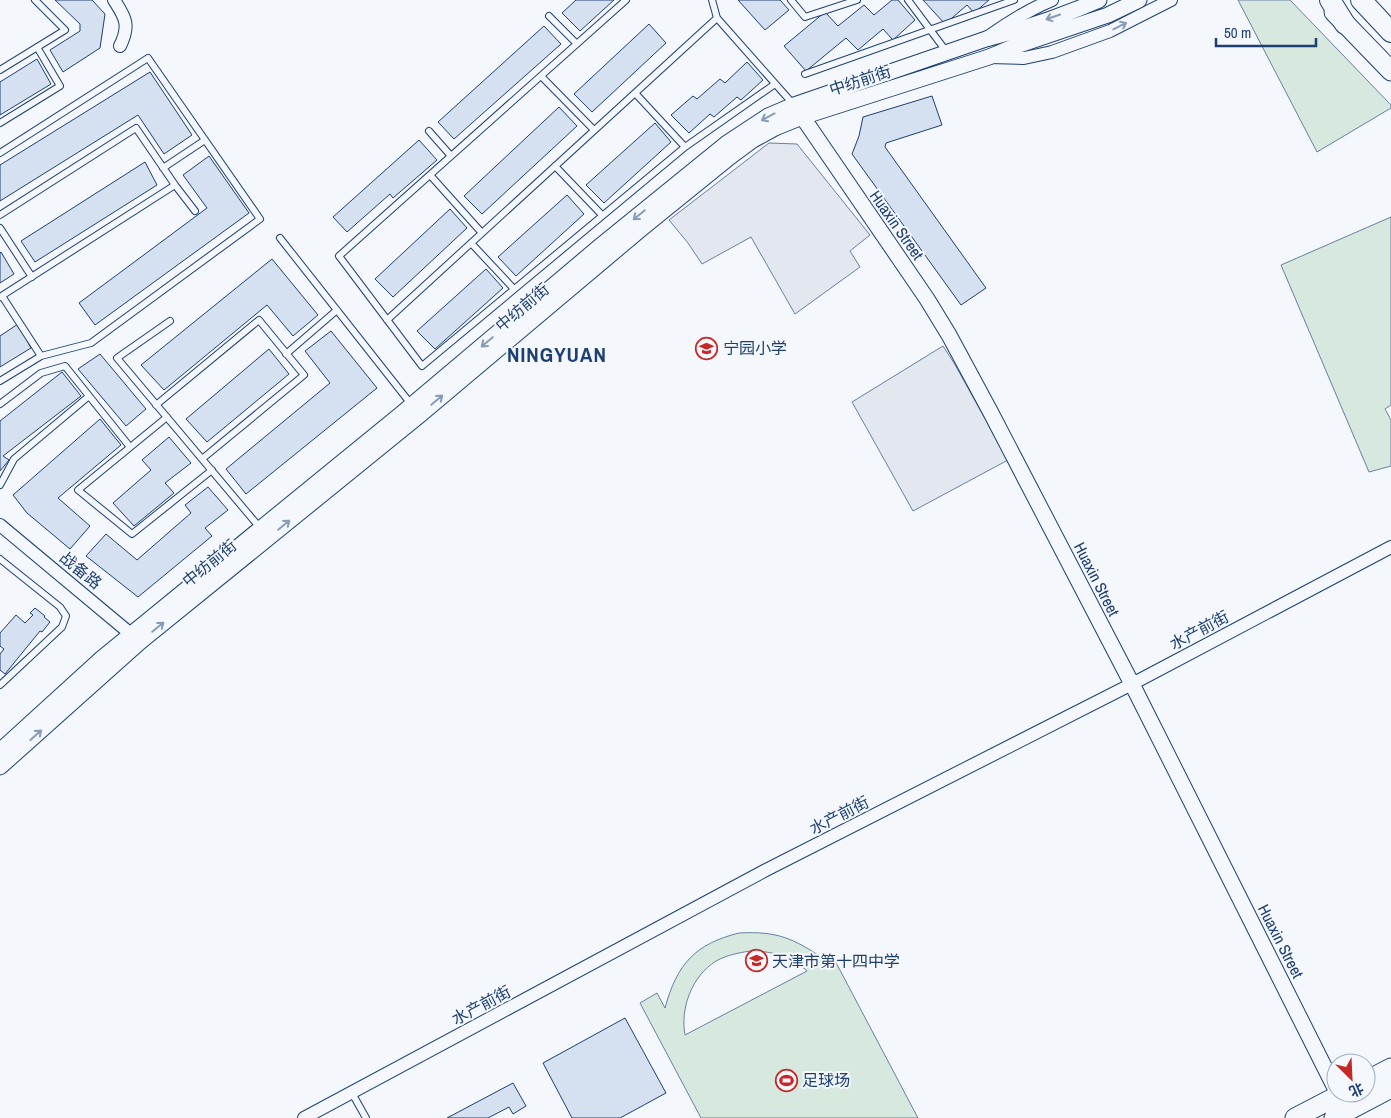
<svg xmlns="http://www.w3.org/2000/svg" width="1391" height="1118" font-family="'Archivo Narrow','Noto Sans SC',sans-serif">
<rect width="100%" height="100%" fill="#f4f7fb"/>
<!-- green -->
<path fill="#d7e8df" stroke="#687fa3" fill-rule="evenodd" d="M1238,0H1290L1391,105V108L1317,152Z
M1391,217V405L1385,409L1391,420V466L1369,472L1281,265Z
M739,933C777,931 793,938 824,959L832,955L918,1118H701L640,1003L657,993L665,1008C677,964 695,944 739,933ZM750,951C772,951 791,956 807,971L685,1035C680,1008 692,976 716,961C727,955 738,953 750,951Z"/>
<!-- parking -->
<path fill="#e3e8f0" stroke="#687fa3" d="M769,143L797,144L870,235L850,251L860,267L795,314L751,237L702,264L688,243L669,220Z
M943,346L954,363L1008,460L913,511L852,402Z"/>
<!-- building -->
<path fill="#d5e0f0" stroke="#1d3f73" d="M55,0H92L105,14L100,48L63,72L50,50L80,31V24Z
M576,0H614L580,31L562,13Z
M738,0H780L789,10L765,30Z
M892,0H898L915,20L893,40L883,29L858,50L846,38L806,71L784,46L825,12L838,26L864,5L874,15Z
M923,0H989L974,13L967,5L945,24Z
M649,24L666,43L592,112L574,94Z
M544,26L561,44L454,139L438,122Z
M37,59L51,84L0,115V82Z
M747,62L763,80L741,100L737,97L714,117L710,114L689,133L671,115L693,96L697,99L720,79L725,83Z
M150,72L192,135L164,154L138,115L0,201V165Z
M932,96L942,125L886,143L885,147L986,288L961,305L852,154L859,136L863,117Z
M559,107L577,126L482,214L464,196Z
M655,123L671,142L604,203L586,185Z
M419,140L437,160L393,198L390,194L347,232L333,217Z
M209,156L249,213L95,325L79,303L207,208L183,175Z
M145,162L157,185L35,262L21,241Z
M567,195L584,214L516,276L498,257Z
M450,209L467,228L393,297L375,279Z
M1,252L14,274L0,283V253Z
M272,259L318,315L293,336L267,305L164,390L141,365Z
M486,269L503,288L435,349L417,331Z
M18,324L31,348L0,367V336Z
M331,331L377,388L246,494L226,469L330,383L305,351Z
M269,349L289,374L207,442L186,419Z
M100,354L146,409L126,426L78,369Z
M62,372L81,396L3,456L9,460L0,471V421Z
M100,419L121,445L58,498L90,526L70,549L27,513L13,495Z
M169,437L191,463L165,483L174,493L134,526L113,503L151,470L142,460Z
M208,487L228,510L205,528L212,536L138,597L86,556L106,534L137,560L191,513L185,505Z
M35,608L45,616L44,617L50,622L42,632L40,631L5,674L0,670V654L4,649L0,646V633L16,615L25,623L33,615L30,613Z
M625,1018L666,1093L620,1118H572L543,1063Z
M513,1083L526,1106L513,1114L509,1107L488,1118H447Z"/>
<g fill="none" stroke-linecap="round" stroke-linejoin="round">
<defs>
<path id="service" d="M626,0L339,256L422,366L685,147L775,84
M712,0L717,18L794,105
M791,0L805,17L857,0
M908,0L946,51
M549,16L577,44
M0,70L65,30L35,0
M805,74L1014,0
M541,76L594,130
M635,93L685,147
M0,123L60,86L37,47
M429,131L451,156
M0,153L148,58L260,219L91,343L41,356L0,381
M555,166L602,215
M163,168L205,140
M430,175L482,233
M175,185L195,211
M0,215L136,128L175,185L0,297
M0,228L32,277
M280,238L411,404
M471,243L514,289
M2,296L41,356
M387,320L717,18
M170,321L117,358L261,529
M286,354L337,310
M0,404L41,373L65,366L130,447
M156,405L259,320L304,375L202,459
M167,417L78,490L132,534L212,470
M0,485L14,459L89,396
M0,559L60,607L66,616L62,627L0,685
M352,1093L366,1118"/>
<path id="minor" d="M114,0C126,18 130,26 120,46
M988,37C1009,22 1028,10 1052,0
M989,57L1024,58L1052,52L1110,31L1171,0
M0,525L138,640
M304,1118L766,870L1132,684L1391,547"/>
<path id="tertiary" d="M797,109L927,299L949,335L990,411L1132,684L1336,1090
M0,751L102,658L401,414L599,247L727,143L768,116L794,105L986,39C1024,29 1062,16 1099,0
M0,767L140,642L420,415L641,229L730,157L753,140L775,128L802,117L989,57L1013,47L1108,15L1139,0"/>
<path id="primary" d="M1334,12L1391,71
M1366,1081L1391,1068
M1295,1118L1343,1093
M1334,1118L1391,1088"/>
<path id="trunk" d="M1330,0L1345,24
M1361,0L1391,32"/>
</defs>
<!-- service casing -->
<use href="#service" stroke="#1d3f73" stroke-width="8"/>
<!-- minor casing -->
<use href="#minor" stroke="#1d3f73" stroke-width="14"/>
<!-- tertiary casing -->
<use href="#tertiary" stroke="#1d3f73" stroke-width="17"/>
<!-- primary casing -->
<use href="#primary" stroke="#1d3f73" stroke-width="21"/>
<!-- trunk casing -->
<use href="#trunk" stroke="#1d3f73" stroke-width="22"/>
<!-- service -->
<use href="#service" stroke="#f4f7fb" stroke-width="6"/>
<!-- minor -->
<use href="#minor" stroke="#f4f7fb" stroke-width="12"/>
<!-- tertiary -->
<use href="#tertiary" stroke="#f4f7fb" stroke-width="15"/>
<!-- primary -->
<use href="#primary" stroke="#f4f7fb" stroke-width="19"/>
<!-- trunk -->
<use href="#trunk" stroke="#f4f7fb" stroke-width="20"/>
</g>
<!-- one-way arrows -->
<defs><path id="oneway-shaft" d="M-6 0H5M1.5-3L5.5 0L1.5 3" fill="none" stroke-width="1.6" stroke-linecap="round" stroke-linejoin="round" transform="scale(1.25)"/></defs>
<g stroke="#889bb7">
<use href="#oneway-shaft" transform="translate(1053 17) rotate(161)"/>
<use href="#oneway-shaft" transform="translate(1120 26) rotate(-27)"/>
<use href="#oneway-shaft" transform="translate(768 117) rotate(152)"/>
<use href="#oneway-shaft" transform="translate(639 215) rotate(141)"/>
<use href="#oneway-shaft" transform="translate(487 342) rotate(140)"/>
<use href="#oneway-shaft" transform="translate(437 400) rotate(-40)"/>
<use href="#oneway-shaft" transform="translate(284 525) rotate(-39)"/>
<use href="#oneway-shaft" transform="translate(158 627) rotate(-39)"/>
<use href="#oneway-shaft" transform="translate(36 735) rotate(-42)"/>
</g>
<!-- icons -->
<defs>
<symbol id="school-ring" viewBox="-11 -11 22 22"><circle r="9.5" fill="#f4f7fb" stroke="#c62828" stroke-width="1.5"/><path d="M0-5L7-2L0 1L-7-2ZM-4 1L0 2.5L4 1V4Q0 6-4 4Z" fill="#c62828"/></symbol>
<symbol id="stadium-ring" viewBox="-11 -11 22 22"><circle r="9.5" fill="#f4f7fb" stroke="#c62828" stroke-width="1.5"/><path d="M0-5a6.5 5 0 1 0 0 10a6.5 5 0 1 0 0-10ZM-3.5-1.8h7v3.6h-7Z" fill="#c62828"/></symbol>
</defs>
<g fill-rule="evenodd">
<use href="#school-ring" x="694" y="336" width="25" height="25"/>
<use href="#school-ring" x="744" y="948" width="25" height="25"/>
<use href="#stadium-ring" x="774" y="1068" width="25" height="25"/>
</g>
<g text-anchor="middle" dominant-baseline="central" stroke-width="4" stroke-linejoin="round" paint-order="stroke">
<!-- street labels -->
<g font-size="16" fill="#1d3f73" stroke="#f4f7fb">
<text transform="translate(860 80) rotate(-18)">中纺前街</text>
<text transform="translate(897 225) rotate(55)">Huaxin Street</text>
<text transform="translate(522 307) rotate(-40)">中纺前街</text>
<text transform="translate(209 563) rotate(-39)">中纺前街</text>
<text transform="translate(81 570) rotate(39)">战备路</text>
<text transform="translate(1097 579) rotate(63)">Huaxin Street</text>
<text transform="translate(1199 630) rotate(-28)">水产前街</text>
<text transform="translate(839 815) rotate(-27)">水产前街</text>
<text transform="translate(1281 941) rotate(63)">Huaxin Street</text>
<text transform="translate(481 1005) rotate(-28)">水产前街</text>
</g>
<!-- poi labels -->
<g font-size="16" fill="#1d3f73" stroke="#f4f7fb" text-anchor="start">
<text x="723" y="348">宁园小学</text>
<text x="772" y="961">天津市第十四中学</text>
<text x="802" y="1080">足球场</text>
</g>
<!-- district labels -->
<g font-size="21" font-weight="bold" letter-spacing="1" fill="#1d3f73" stroke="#f4f7fb">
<text x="557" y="354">NINGYUAN</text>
</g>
</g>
<!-- north arrow -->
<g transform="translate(1351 1078) rotate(156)"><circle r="24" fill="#f4f7fb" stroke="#9eadc5"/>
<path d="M0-4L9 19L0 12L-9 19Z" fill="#c62828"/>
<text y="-8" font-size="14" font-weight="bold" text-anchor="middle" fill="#1d3f73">北</text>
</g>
<!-- scale -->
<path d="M1216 38v8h100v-8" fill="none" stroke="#1d3f73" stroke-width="2.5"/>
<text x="1224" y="38" font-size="15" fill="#1d3f73" stroke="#f4f7fb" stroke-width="4" paint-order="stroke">50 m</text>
</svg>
